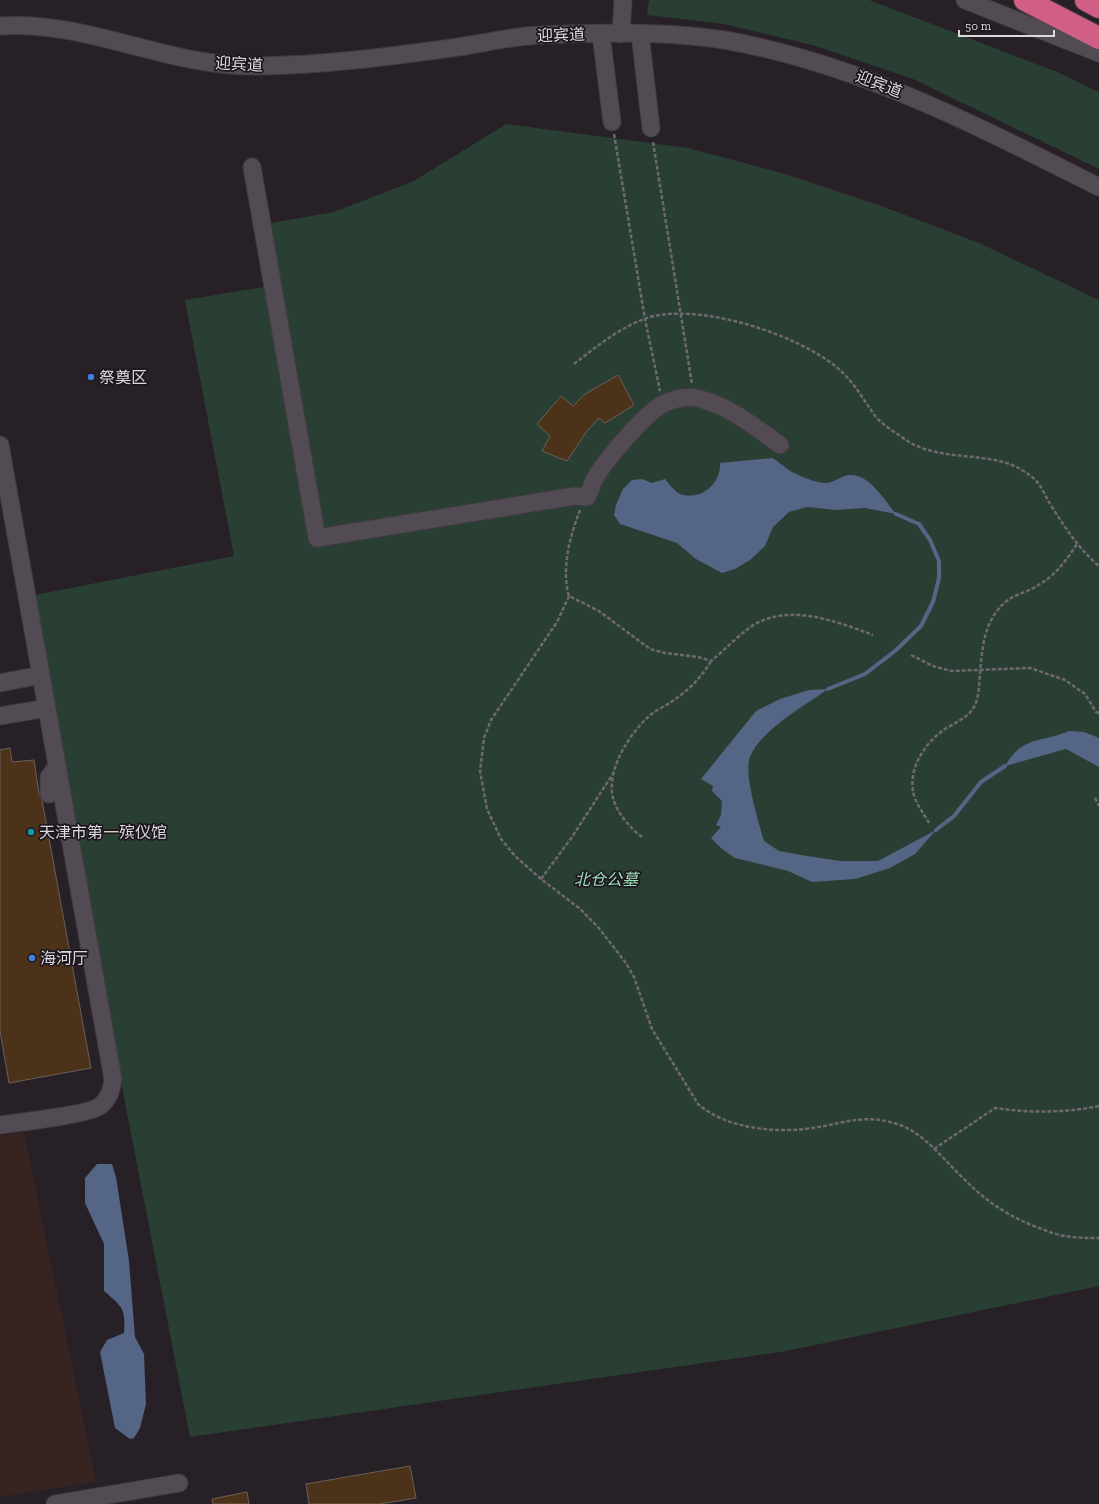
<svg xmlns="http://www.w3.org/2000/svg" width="1099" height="1504" font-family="'Zilla Slab','Noto Sans SC',serif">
<rect width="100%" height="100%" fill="#272027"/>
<!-- industrial -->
<path fill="#372421" d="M24,1132L96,1482L0,1497V1136Z"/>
<!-- green -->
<path fill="#2a3f33" d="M649,0H869L1057,72L1099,92V169L913,79L816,46L724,24L647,15Z
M506,124L688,148L785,174L884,207L979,243L1099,300V1286L786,1351L190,1437L127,1113L35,595L234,556L185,300L276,285L265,224L334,212L414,181Z"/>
<!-- water -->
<path fill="#556585" d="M772,458C780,462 785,468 792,472C802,477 814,482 824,483C833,484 842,475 850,475C870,474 885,501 896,514L865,508L836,510L807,507L789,512L773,527L765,546L750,560L735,569L722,573L696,559L677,543L620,524L614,515L616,505L623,489L632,480L642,479L652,483L665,479C669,484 674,491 680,494C701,501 721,484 720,463Z
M828,689C805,706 761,729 750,757C743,772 759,824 764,841L779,851L807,856L840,861H878L936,830L915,854L890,868L855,879L812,882L788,871L735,858L722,849L711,838L721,827L716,825L721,815L722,801L712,791L713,786L701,779L756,711L780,699L809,690Z
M1069,731L1084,732L1099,738V767L1066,749L1005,766C1023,735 1042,743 1069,731Z
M97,1164H112L116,1177L129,1261L135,1337L144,1354L146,1404L140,1428L134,1438L130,1439L115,1428L100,1352L107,1340L124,1333C126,1309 122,1306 104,1291V1244L85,1203V1178Z"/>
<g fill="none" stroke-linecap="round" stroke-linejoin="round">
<!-- stream -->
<path stroke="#556585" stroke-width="4" d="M828,689L865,674L895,651L921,626L933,602L939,578V561L930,540L919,524L896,514
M936,830L954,816L981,782L1005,766"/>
</g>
<!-- building -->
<path fill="#4c3218" stroke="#6a6159" d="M618,375L634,405L605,423L599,418L587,431L567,461L542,451L550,436L537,424L561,396L573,406L585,394Z
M10,748L12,762L34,760L39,794L42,800L91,1068L9,1083L0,1031V750Z
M410,1466L416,1498L380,1504H309L306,1484Z
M247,1492L249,1504H213L212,1499Z"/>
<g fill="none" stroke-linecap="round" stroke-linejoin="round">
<defs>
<path id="minor" d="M965,0L1099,53
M0,26C88,20 170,68 258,66C323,65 387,57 451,48C481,44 512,36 541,35C599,32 667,31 724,40C858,63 979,127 1099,187
M601,34L612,122
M621,34L623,0
M640,34L651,128
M252,167L317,538L575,496L587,497C590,491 592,484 595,478C605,461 646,412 663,404C672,400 686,396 696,398C727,404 755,427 780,445
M0,445L113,1079C112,1090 109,1099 100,1106C91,1114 17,1123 0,1125
M0,683L41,675
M0,716L47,708
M49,794V777L57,766
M55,1504L179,1483"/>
<path id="highway" d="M1025,0L1099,38
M1086,0L1099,7"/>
</defs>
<!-- minor casing -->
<use href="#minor" stroke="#403b41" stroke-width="19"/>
<!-- highway casing -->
<use href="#highway" stroke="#403b41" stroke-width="24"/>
<!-- path -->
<path stroke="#6f696f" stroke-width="2.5" stroke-dasharray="4 2" stroke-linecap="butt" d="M614,134L645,319L660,391
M653,142L692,384
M574,364C596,347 618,329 644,319C695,300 802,335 841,371C856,385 864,401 876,417C884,426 896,433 906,440C940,463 990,450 1022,470C1043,483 1040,488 1052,507C1066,529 1079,549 1099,566
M580,510C570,536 561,569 569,596L599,611L650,649L665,653L698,657L711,661C725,650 744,629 759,622C795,605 838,622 873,635
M569,596L557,622L491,720L484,738L480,771L487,809L501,839L515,856L541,879L579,908L598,927L626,963L634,977L652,1029L698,1104C727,1130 782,1134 819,1127C850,1121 868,1114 900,1125C922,1133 939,1154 956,1171C980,1196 1001,1213 1034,1226C1042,1229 1051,1233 1060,1235C1073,1238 1086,1238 1099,1238
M911,655L933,666L951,671L1030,668L1065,680L1085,694L1096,712L1099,713
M1095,798L1099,806
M929,823C924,814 914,801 913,791C909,766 926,742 945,729C954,723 968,718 974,707C979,698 979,685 980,674C982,652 983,629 997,611C1010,593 1024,595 1040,584C1056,575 1067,559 1077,544
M642,837C630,828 617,813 613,798C606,770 629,735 648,717C654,711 664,707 671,702C688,691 701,678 711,661
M541,879L572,837L614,772
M934,1149L995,1108C1030,1113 1064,1113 1099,1106"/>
<!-- minor -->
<use href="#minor" stroke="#534b54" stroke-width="17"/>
<!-- highway -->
<use href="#highway" stroke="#d05e85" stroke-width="22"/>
</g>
<!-- markers -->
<g fill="#3f7fe0" stroke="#1d161e" stroke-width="1.5">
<circle cx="91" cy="377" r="4"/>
<circle cx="32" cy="958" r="4"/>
</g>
<circle fill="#0f9aa8" stroke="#1d161e" stroke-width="1.5" cx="31" cy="832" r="4"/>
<g text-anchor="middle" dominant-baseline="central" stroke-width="3.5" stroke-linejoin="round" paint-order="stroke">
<!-- street labels -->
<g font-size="16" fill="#ddd9de" stroke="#1d161e">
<text transform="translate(561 35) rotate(-2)">迎宾道</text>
<text transform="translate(239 64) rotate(3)">迎宾道</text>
<text transform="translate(879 84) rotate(21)">迎宾道</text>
</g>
<!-- poi labels -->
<g font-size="16" fill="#ddd9de" stroke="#1d161e" text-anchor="start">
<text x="99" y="377">祭奠区</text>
<text x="39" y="832">天津市第一殡仪馆</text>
<text x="40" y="958">海河厅</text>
</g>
<!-- park labels -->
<g font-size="16" font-style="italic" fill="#9cdeb9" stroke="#1d161e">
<text x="606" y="879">北仓公墓</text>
</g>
</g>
<!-- scale -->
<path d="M959 30v6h95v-6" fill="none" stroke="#ddd9de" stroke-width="2"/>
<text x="965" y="30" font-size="12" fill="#ddd9de" stroke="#1d161e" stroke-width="3" paint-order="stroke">50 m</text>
</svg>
